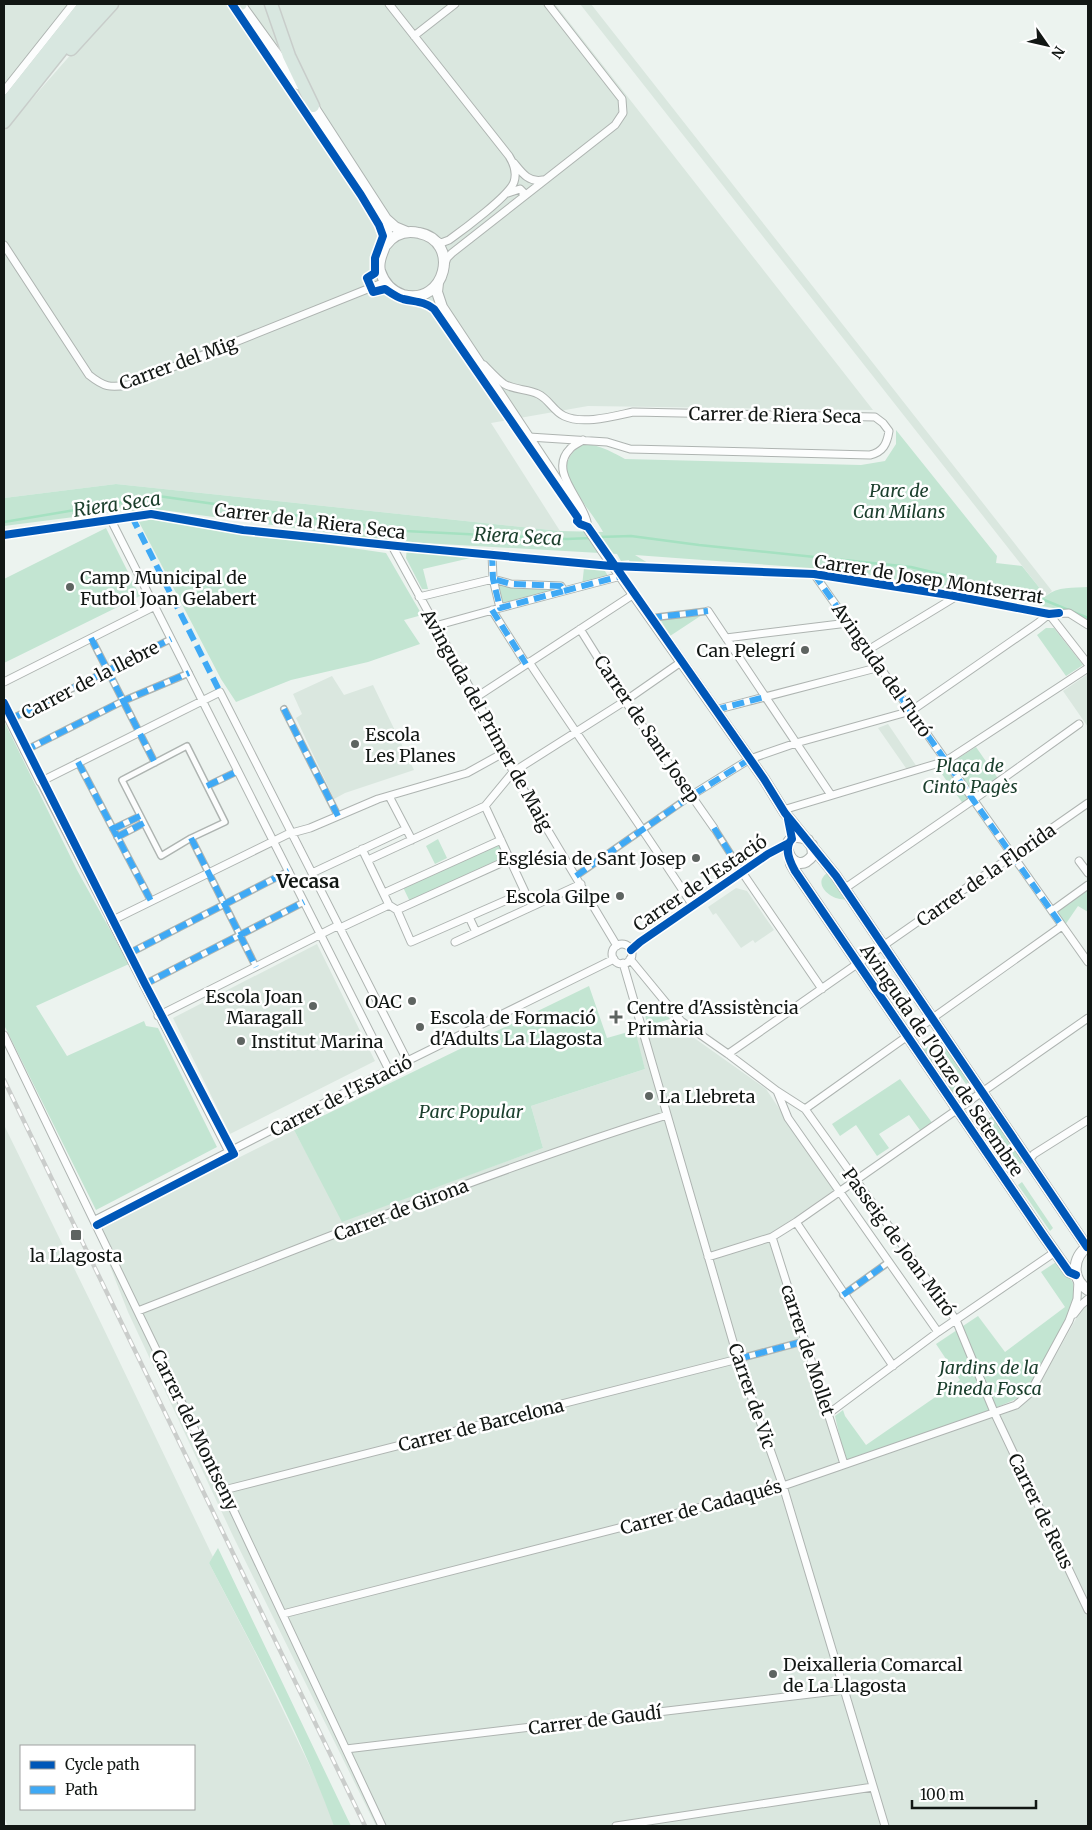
<svg xmlns="http://www.w3.org/2000/svg" width="1092" height="1830" font-family="Merriweather,serif">
<rect width="100%" height="100%" fill="#ecf3ef"/>
<!-- built -->
<path fill="#dae7df" fill-rule="evenodd" d="M4,4H69L4,87Z
M115,4H555L873,410L588,406L491,423L560,531L116,484L4,498V131Z
M580,4H591L1052,591L1046,596Z
M1088,674V727L1063,691Z
M332,676L344,695L373,685L414,770L345,793L334,799L296,718L302,714L293,694Z
M888,724L917,767L908,771L878,728Z
M736,888L747,891L774,930L755,943L753,940L741,948L716,913L713,915L708,907Z
M317,944L375,1061L230,1134L173,1018Z
M677,1021L683,1030L766,1089L834,1190L772,1233L844,1468L1018,1408L1033,1396L1082,1308L1088,1303V1826H376L233,1536L128,1312L95,1228L110,1222L294,1130L343,1221L543,1148L531,1106L645,1069L635,1034Z
M4,1125L99,1319L213,1557L209,1563L254,1650L318,1783L335,1826H8L4,1817ZM21,1746H194V1809H21Z"/>
<!-- green -->
<path fill="#c3e5d2" d="M896,430L997,556L996,563L1022,566L1046,596C1058,586 1073,588 1088,587V622L1069,611L860,573L811,568L635,555L648,563H630L629,560L621,561L617,554L389,541L162,510L121,511L4,526V498L116,484L560,531L603,532C595,516 566,484 566,467C567,461 570,455 575,450C586,436 613,453 625,459L861,465L885,461L896,444Z
M154,519L386,553L422,615L404,620L420,644L368,662L291,680L236,702L221,679L139,522Z
M106,528L140,596L4,663V579Z
M407,547L479,556L423,569L428,589H422L406,558Z
M584,568H603L610,579L582,586Z
M493,579L561,586L564,591L500,608Z
M708,611L670,636L660,619Z
M1046,628H1054L1083,665L1066,676L1037,635Z
M4,721L77,870L129,964L36,1006L67,1056L144,1021L146,1026L158,1028L217,1147L96,1210L4,1025Z
M976,747L999,780L964,805L939,770Z
M438,839L447,858L435,864L426,846Z
M501,840L510,859L411,904L402,885Z
M829,872L848,899C833,903 809,883 829,872Z
M1088,890V912L1078,906L1065,925L1056,911Z
M589,986L607,1038L635,1030L645,1069L531,1106L543,1148L342,1222L294,1130Z
M661,1008L670,1019L647,1026L645,1014Z
M938,1035L970,1081L966,1084L934,1038Z
M926,1044L958,1090L954,1094L922,1047Z
M900,1079L933,1124L922,1133L909,1115L879,1134L889,1148L877,1156L856,1125L840,1136L832,1124Z
M992,1116L1023,1162L1019,1165L988,1119Z
M981,1123L1013,1169L1009,1172L978,1126Z
M1022,1182L1053,1228L1050,1231L1018,1185Z
M1059,1260L1073,1283L1074,1306L1029,1387L1021,1395L1014,1400L976,1416L845,1462L835,1416L843,1410L845,1416L866,1445L960,1380L936,1344L978,1316L1005,1352L1065,1307L1041,1272Z
M218,1548L351,1826H334C301,1735 254,1649 209,1563Z"/>
<g fill="none" stroke-linecap="round" stroke-linejoin="round">
<!-- stream -->
<path stroke="#a5e1c1" stroke-width="2.5" d="M4,522L158,496L405,531L567,539L591,538
M599,537L631,536L699,545L911,567L1037,597L1088,618"/>
<defs>
<path id="pedestrian" d="M651,618L708,611
M91,638L155,763
M284,709L338,816
M9,720L171,639
M187,746L225,822L191,838L161,856L122,780Z
M24,751L123,701L189,673
M78,762L151,901
M40,782L111,921
M207,786L238,771
M714,828L742,872
M113,829L140,816
M117,837L144,823
M191,838L256,967
M576,876L692,795
M128,954L289,871
M143,985L304,902
M843,1295L886,1264
M738,1359L805,1341"/>
<path id="minor" d="M389,4L509,156C514,164 517,173 514,182C509,196 463,230 449,240L441,243L435,240
M414,36L455,4
M4,91L73,4
M514,163C522,173 529,183 543,180
M508,193L520,189L523,192V197
M4,245L89,375C104,387 110,388 128,385L385,282
M445,264L447,258L452,253L615,125L623,113L622,99L548,4
M484,365C490,371 497,379 504,384C514,390 528,389 538,394C549,399 553,411 564,416C583,425 614,416 633,412L875,417L883,423L889,431C887,444 883,452 870,455L630,449L607,442L529,437
M583,440C579,443 573,445 570,449C548,471 582,499 587,522
M111,520L389,1070
M4,535L151,514L243,530L407,547L611,566L814,574L949,595L1049,614L1069,613L1088,625
M391,544L505,752L513,772L617,946
M492,554L493,579L500,608L564,591L561,586L511,584L493,579
M814,574L1088,962
M564,591L621,576
M419,597L493,579
M492,610L526,664
M708,611L831,795
M435,626L500,608
M580,629L625,701L714,828
M726,638L848,623
M868,650L957,596
M529,662C583,744 640,824 693,906
M4,682L155,606
M475,698L634,594
M4,710L40,782L220,692L408,1062
M715,710L880,667
M692,795L750,759L796,743L911,711L1038,623L1049,614L1088,664
M389,796L412,840
M783,810L946,761L1088,668
M362,849L389,905L397,910L411,942L525,892L485,806
M368,860L485,806L513,772L625,701L681,662
M1079,861L1088,873
M742,872L822,989
M312,873L406,829
M844,889L973,800L1079,724
M384,893L501,840
M397,910L510,859
M1052,911L1088,885
M469,917L476,932
M455,942L581,884
M612 954a10 10 0 1 1 20 0a10 10 0 1 1-20 0Z
M631,950L640,942L768,854L787,844
M630,959L681,1021L728,1054L777,1091L805,1109L956,1320L994,1412L1088,1610
M623,963L738,1359L783,1486L885,1826
M158,1016L335,927L340,928L389,905
M4,1035L224,1490L382,1826
M728,1054L1088,803
M777,1091L788,1118L938,1332
M805,1109L1062,926
M229,1152L111,921L288,834L310,828L378,799L467,773L505,752
M1029,1160L1034,1154L1088,1120
M95,1220L389,1070L614,959
M796,1222L893,1366
M772,1237L844,1464
M708,1257L772,1237L796,1222L1088,1018
M138,1311C313,1243 487,1172 667,1115
M1074,1314L1081,1305L1088,1299
M828,1414L938,1332L1055,1252
M224,1490L738,1359
M283,1614L783,1486L1016,1405L1030,1393L1069,1321L1077,1299L1078,1280
M346,1749L844,1690
M616,1826L873,1787"/>
<path id="secondary" d="M240,4L298,84
M309,100L386,219L395,227L407,232
M386,245C394,234 406,230 419,233C461,241 446,306 403,295C391,291 384,283 380,271C377,260 384,252 386,242C388,234 387,227 386,219
M438,283L437,292L442,307L602,549L764,779L785,813L836,876L1087,1247
M808,840C771,824 791,884 813,855L812,845
M790,857L791,864L795,871L1043,1235L1069,1272L1076,1275
M1088,1246C1072,1258 1071,1279 1088,1290"/>
<path id="motorway" d="M240,4H241
M271,4L289,56L313,106
M71,49L112,4
M4,106L85,4
M4,122L98,4"/>
</defs>
<!-- pedestrian casing -->
<use href="#pedestrian" stroke="#aeb4b1" stroke-width="8"/>
<!-- minor casing -->
<use href="#minor" stroke="#aeb4b1" stroke-width="9"/>
<!-- secondary casing -->
<use href="#secondary" stroke="#aeb4b1" stroke-width="12"/>
<!-- motorway casing -->
<use href="#motorway" stroke="#c8cdca" stroke-width="15"/>
<!-- pedestrian -->
<use href="#pedestrian" stroke="#fcfdfd" stroke-width="5"/>
<!-- minor -->
<use href="#minor" stroke="#fcfdfd" stroke-width="7"/>
<!-- secondary -->
<use href="#secondary" stroke="#fcfdfd" stroke-width="10"/>
<!-- motorway -->
<use href="#motorway" stroke="#d8e7e0" stroke-width="12"/>
<defs>
<path id="rail" d="M4,1080L365,1826"/>
</defs>
<!-- rail casing -->
<use href="#rail" stroke="#cacdcb" stroke-width="4.5"/>
<!-- rail -->
<use href="#rail" stroke="#fff" stroke-width="2.5" stroke-dasharray="8" stroke-linecap="butt"/>
<!-- quiet -->
<path stroke="#3fa9f5" stroke-width="6" stroke-dasharray="12 6" stroke-linecap="butt" d="M132,517L220,692
M492,554L493,579L500,608L564,591L561,586L511,584L493,579
M814,574L1062,926
M564,591L621,576
M492,610L526,664
M650,618L708,611
M91,638L155,763
M284,709L338,816
M715,710L765,697
M9,720L171,639
M24,751L123,701L189,673
M78,762L151,901
M207,786L238,771
M714,828L742,872
M113,829L140,816
M117,837L144,823
M191,838L256,967
M576,876L688,798L750,759
M128,954L289,871
M143,985L304,902
M843,1295L886,1264
M738,1359L805,1341"/>
<defs>
<path id="cycleway" d="M232,4L361,195L379,225L383,236L375,258V273L367,278L373,292L385,289C391,293 396,297 403,299C415,302 424,301 434,309L578,518L577,521L580,524L588,527L764,779L785,813L836,876L1087,1247
M4,535L151,514L243,530L407,547L611,566L814,574L949,595L1049,614L1059,613
M4,703L145,984L234,1154L97,1225
M788,819L792,839C783,848 790,862 795,871L1043,1235L1069,1272L1076,1275
M631,950L640,942L768,854L787,844"/>
</defs>
<!-- cycleway casing -->
<use href="#cycleway" stroke="#fff" stroke-width="11"/>
<!-- cycleway -->
<use href="#cycleway" stroke="#0057b8" stroke-width="8"/>
</g>
<!-- markers -->
<g fill="#5e6461" stroke="#fff" stroke-width="2">
<circle cx="70" cy="587" r="5"/>
<circle cx="805" cy="650" r="5"/>
<circle cx="355" cy="744" r="5"/>
<circle cx="696" cy="858" r="5"/>
<circle cx="620" cy="896" r="5"/>
<circle cx="412" cy="1001" r="5"/>
<circle cx="313" cy="1006" r="5"/>
<path d="M613.5 1009.5h5v5h5v5h-5v5h-5v-5h-5v-5h5z"/>
<circle cx="420" cy="1027" r="5"/>
<circle cx="241" cy="1041" r="5"/>
<circle cx="649" cy="1096" r="5"/>
<rect x="70" y="1229" width="12" height="12" rx="2.5"/>
<circle cx="773" cy="1674" r="5"/>
</g>
<g text-anchor="middle" dominant-baseline="central" stroke-width="5" stroke-linejoin="round" paint-order="stroke">
<!-- street labels -->
<g font-size="18" fill="#121714" stroke="#fff">
<text transform="translate(178 363) rotate(-20)">Carrer del Mig</text>
<text transform="translate(775 415) rotate(1)">Carrer de Riera Seca</text>
<text transform="translate(310 521) rotate(7)">Carrer de la Riera Seca</text>
<text transform="translate(929 579) rotate(9)">Carrer de Josep Montserrat</text>
<text transform="translate(882 670) rotate(55)">Avinguda del Turó</text>
<text transform="translate(90 680) rotate(-27)">Carrer de la llebre</text>
<text transform="translate(487 720) rotate(61)">Avinguda del Primer de Maig</text>
<text transform="translate(647 729) rotate(56)">Carrer de Sant Josep</text>
<text transform="translate(986 875) rotate(-35)">Carrer de la Florida</text>
<text transform="translate(700 883) rotate(-34)">Carrer de l'Estació</text>
<text transform="translate(942 1060) rotate(56)">Avinguda de l'Onze de Setembre</text>
<text transform="translate(341 1096) rotate(-27)">Carrer de l'Estació</text>
<text transform="translate(401 1210) rotate(-21)">Carrer de Girona</text>
<text transform="translate(899 1242) rotate(54)">Passeig de Joan Miró</text>
<text transform="translate(808 1350) rotate(72)">carrer de Mollet</text>
<text transform="translate(752 1396) rotate(71)">Carrer de Vic</text>
<text transform="translate(481 1425) rotate(-14)">Carrer de Barcelona</text>
<text transform="translate(195 1430) rotate(64)">Carrer del Montseny</text>
<text transform="translate(701 1507) rotate(-15)">Carrer de Cadaqués</text>
<text transform="translate(1041 1511) rotate(64)">Carrer de Reus</text>
<text transform="translate(595 1720) rotate(-7)">Carrer de Gaudí</text>
</g>
<!-- park labels -->
<g font-size="18" font-style="italic" fill="#1c402e" stroke="#fff">
<text x="899" y="490">Parc de<tspan x="899" dy="21">Can Milans</tspan></text>
<text x="970" y="765">Plaça de<tspan x="970" dy="21">Cinto Pagès</tspan></text>
<text x="471" y="1111">Parc Popular</text>
<text x="989" y="1367">Jardins de la<tspan x="989" dy="21">Pineda Fosca</tspan></text>
</g>
<!-- poi labels -->
<g font-size="18" fill="#121714" stroke="#fff" text-anchor="start">
<text x="80" y="577">Camp Municipal de<tspan x="80" dy="21">Futbol Joan Gelabert</tspan></text>
<text x="795" y="650" text-anchor="end">Can Pelegrí</text>
<text x="365" y="734">Escola<tspan x="365" dy="21">Les Planes</tspan></text>
<text x="686" y="858" text-anchor="end">Església de Sant Josep</text>
<text x="610" y="896" text-anchor="end">Escola Gilpe</text>
<text x="303" y="996" text-anchor="end">Escola Joan<tspan x="303" dy="21">Maragall</tspan></text>
<text x="402" y="1001" text-anchor="end">OAC</text>
<text x="627" y="1007">Centre d'Assistència<tspan x="627" dy="21">Primària</tspan></text>
<text x="430" y="1017">Escola de Formació<tspan x="430" dy="21">d'Adults La Llagosta</tspan></text>
<text x="251" y="1041">Institut Marina</text>
<text x="659" y="1096">La Llebreta</text>
<text x="76" y="1255" text-anchor="middle">la Llagosta</text>
<text x="783" y="1664">Deixalleria Comarcal<tspan x="783" dy="21">de La Llagosta</tspan></text>
</g>
<!-- water labels -->
<g font-size="19" font-style="italic" fill="#1b3f2c" stroke="#fff">
<text transform="translate(117 504) rotate(-8)">Riera Seca</text>
<text transform="translate(518 536) rotate(3)">Riera Seca</text>
</g>
<!-- neighbourhood labels -->
<g font-size="19" font-weight="bold" fill="#121714" stroke="#fff">
<text x="308" y="881">Vecasa</text>
</g>
</g>
<!-- border -->
<rect width="1092" height="1830" fill="none" stroke="#121714" stroke-width="10"/>
<!-- legend -->
<rect x="20" y="1745" width="175" height="65" fill="#ffffff" stroke="#a0a2a1"/>
<rect x="30" y="1761" width="25" height="8" fill="#0057b8" stroke="#a0a2a1"/>
<text x="65" y="1770" font-size="15" fill="#121714">Cycle path</text>
<rect x="30" y="1786" width="25" height="8" fill="#3fa9f5" stroke="#a0a2a1"/>
<text x="65" y="1795" font-size="15" fill="#121714">Path</text>
<!-- north arrow -->
<g transform="translate(1047 45) rotate(124)" stroke="#ffffff" stroke-width="4" paint-order="stroke">
<path d="M0-4L9 19L0 12L-9 19Z" fill="#121714"/>
<text y="-8" font-size="14" font-weight="bold" text-anchor="middle" fill="#121714">N</text>
</g>
<!-- scale -->
<path d="M912 1800v8h124v-8" fill="none" stroke="#121714" stroke-width="2.5"/>
<text x="920" y="1800" font-size="15" fill="#121714" stroke="#ffffff" stroke-width="4" paint-order="stroke">100 m</text>
</svg>
